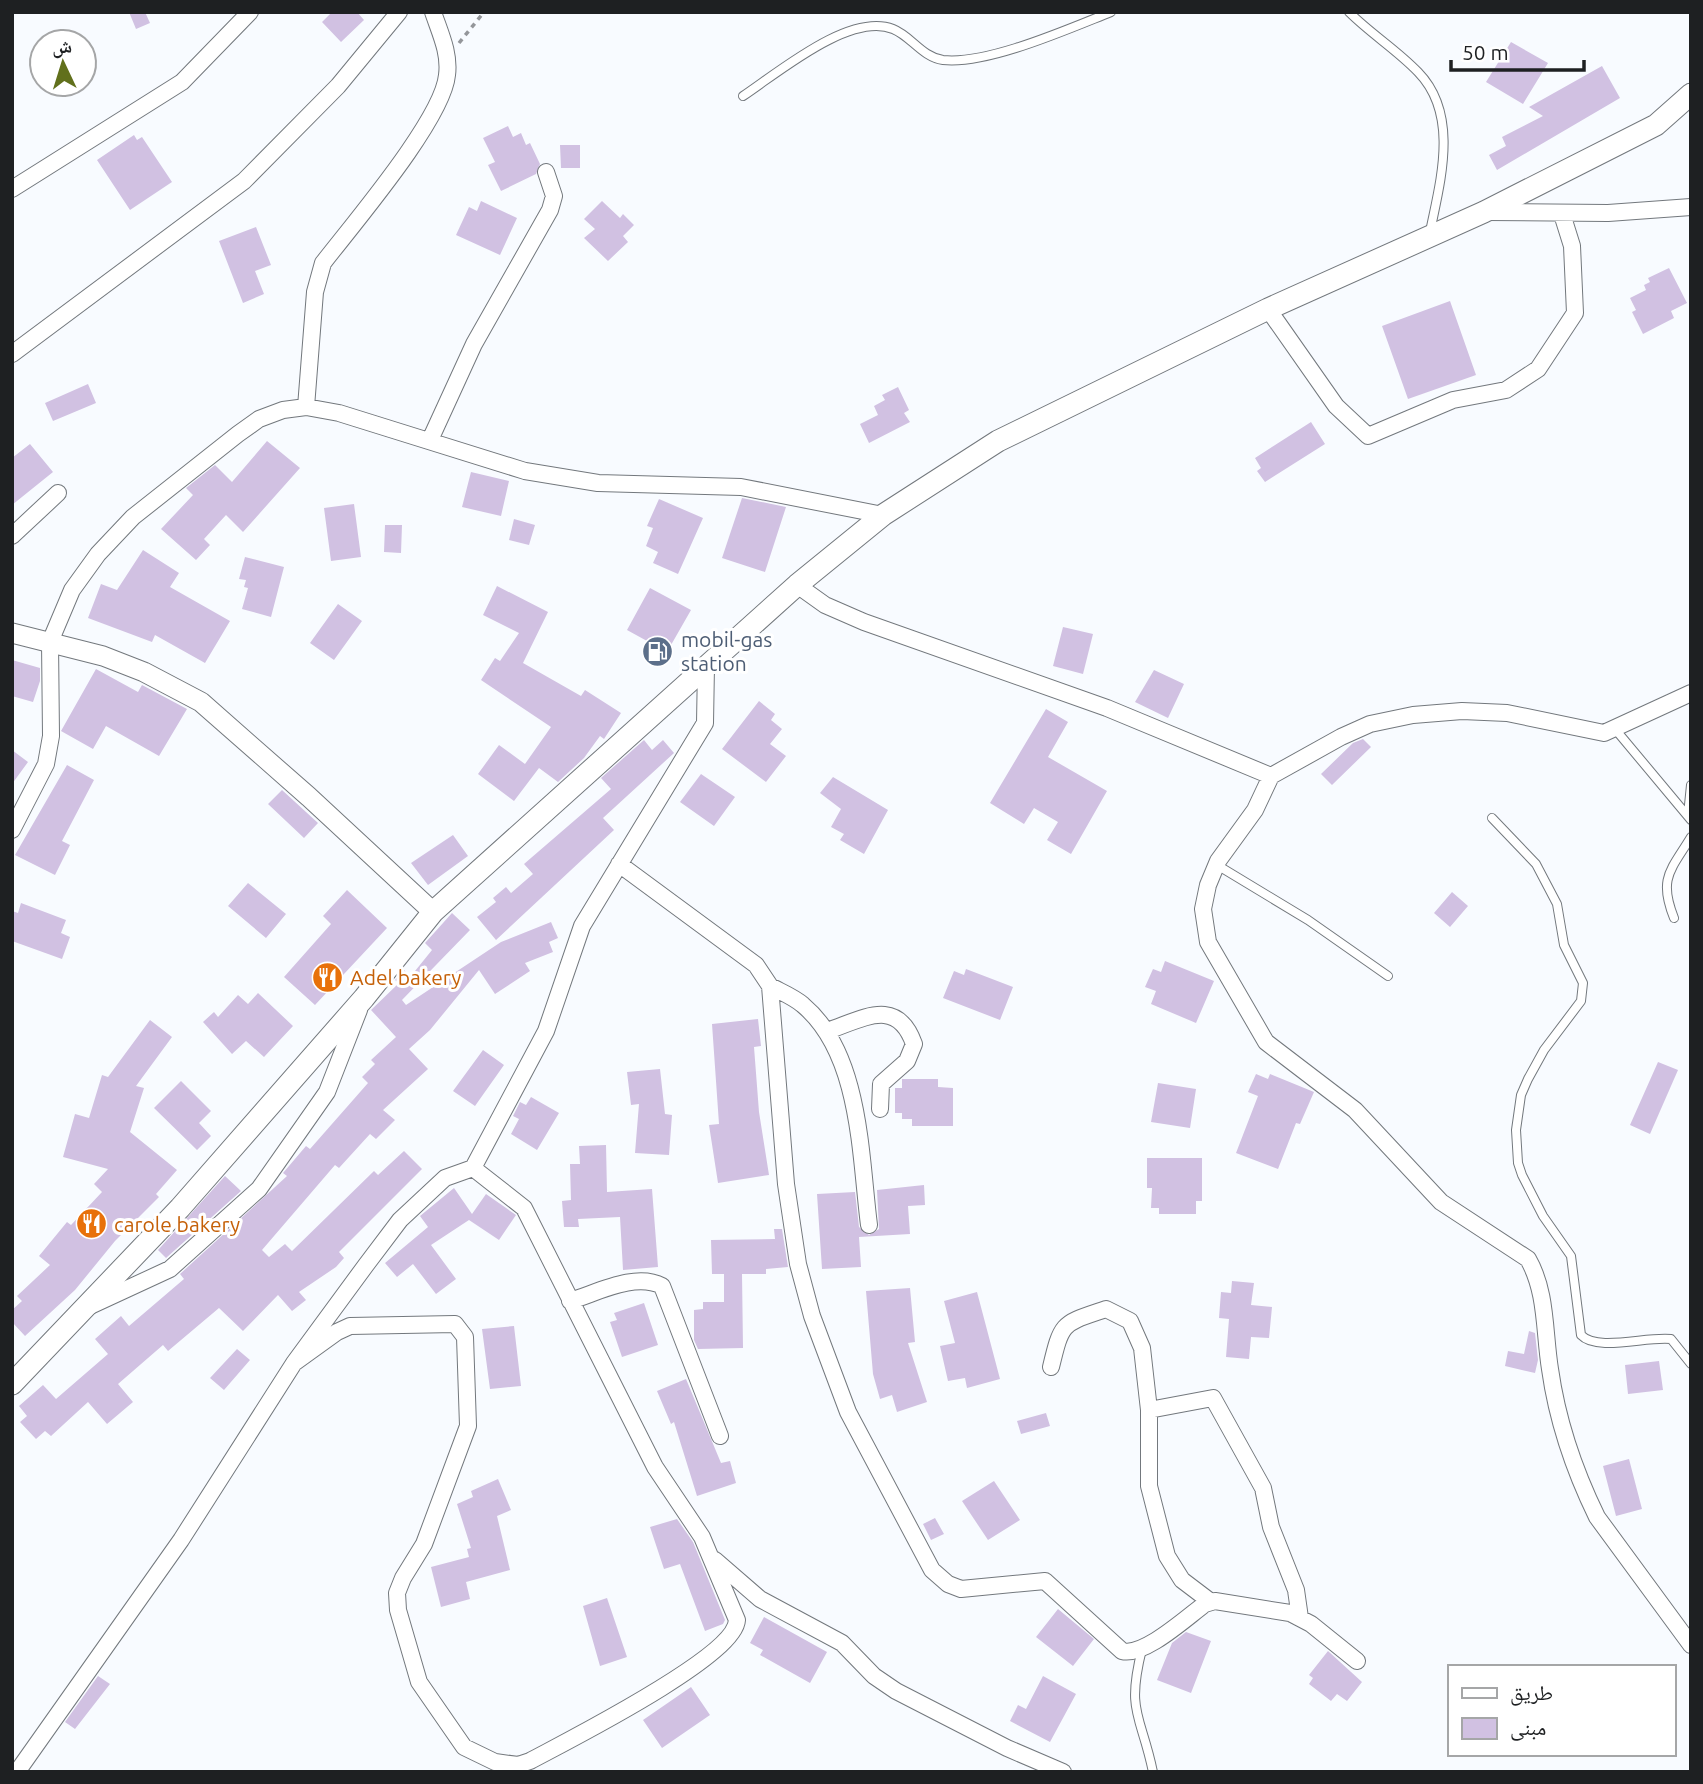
<svg xmlns="http://www.w3.org/2000/svg" width="1703" height="1784" font-family="Ubuntu,'Noto Naskh Arabic',sans-serif">
<rect width="100%" height="100%" fill="#f8fbff"/>
<!-- building -->
<path fill="#d1c1e2" d="M129,12H145L150,23L136,29Z
M332,12H357L364,20L341,42L322,22Z
M1511,42L1548,63L1523,104L1486,82Z
M1602,66L1620,98L1497,170L1489,155L1506,146L1502,137L1543,116L1529,107Z
M508,126L513,137L521,133L526,145L530,143L540,164L536,174L501,191L488,165L495,162L483,138Z
M134,135L137,140L142,137L172,182L130,210L97,160Z
M560,145H580V168H561Z
M481,201L517,218L500,255L456,235L469,207L477,211Z
M602,201L620,218L623,214L634,225L623,236L628,242L608,261L584,238L595,229L584,219Z
M256,227L271,265L255,271L264,294L243,303L219,241Z
M1669,268L1687,303L1671,311L1674,318L1643,334L1632,312L1636,310L1630,298L1646,290L1644,285L1650,282L1648,278Z
M1450,301L1476,375L1408,399L1382,326Z
M88,384L96,403L53,421L45,403Z
M898,387L909,410L904,413L910,422L869,443L860,424L878,415L874,406L885,400L882,395Z
M1311,422L1325,444L1265,482L1257,471L1261,468L1255,458Z
M267,441L300,468L243,532L226,515L204,539L210,545L196,560L161,529L193,495L186,488L215,465L232,482Z
M30,444L53,472L12,505V458Z
M471,472L509,481L501,516L462,507Z
M742,498L786,507L765,572L722,558Z
M659,499L703,518L678,574L653,563L658,552L646,546L653,528L647,526Z
M354,504L361,557L331,561L324,508Z
M514,519L535,525L529,545L509,540Z
M385,525H402L401,553L384,552Z
M143,550L179,573L170,587L230,621L205,663L155,635L152,642L88,618L101,584L117,590Z
M245,557L284,567L271,617L242,609L248,588L244,587L246,580L239,579Z
M497,586L548,612L523,663L581,696L585,690L621,713L604,739L600,736L584,758L558,782L539,768L514,801L478,774L499,745L525,764L551,727L481,680L495,658L500,661L519,633L483,615Z
M650,588L691,610L667,652L627,630Z
M338,604L362,621L334,660L310,643Z
M1063,627L1093,634L1083,674L1053,666Z
M12,660L40,668V681L33,702L12,696Z
M96,669L138,692L142,685L187,709L159,756L106,726L93,749L61,731Z
M1154,670L1184,684L1168,718L1135,702Z
M759,701L775,714L771,720L782,729L770,744L786,756L766,782L722,749Z
M1046,709L1068,722L1048,757L1107,791L1071,854L1047,840L1058,822L1034,808L1024,824L990,803Z
M1363,739L1371,747L1332,785L1321,774L1353,743Z
M644,740L652,750L663,740L674,753L603,818L614,830L496,940L477,917L496,902L493,898L506,887L511,893L533,874L524,864L611,789L601,778Z
M12,750L28,762L12,784Z
M67,765L94,780L62,841L70,845L55,875L15,855Z
M701,774L735,797L714,826L680,802Z
M833,777L888,810L864,854L840,840L844,834L831,827L841,809L820,793Z
M282,790L318,823L304,838L268,804Z
M453,835L468,856L428,885L411,863Z
M248,883L286,914L266,938L228,906Z
M347,890L387,928L315,1005L284,977L331,924L323,916Z
M1452,892L1468,906L1450,927L1434,913Z
M21,903L66,920L61,933L70,937L62,959L12,941V911L18,913Z
M452,913L470,930L402,1000L406,1005L501,942L551,922L558,938L549,942L553,952L525,963L530,971L495,994L479,970L430,1030L409,1049L428,1069L383,1110L395,1120L376,1139L370,1134L339,1168L335,1165L262,1250L269,1257L285,1244L292,1251L374,1171L378,1175L404,1151L422,1169L339,1252L344,1258L336,1267L299,1292L306,1300L292,1311L278,1295L243,1331L219,1308L168,1351L163,1345L118,1384L133,1402L107,1424L88,1402L51,1436L45,1431L36,1439L20,1422L27,1416L19,1406L43,1385L56,1399L108,1354L95,1339L121,1316L129,1326L184,1279L180,1274L287,1176L283,1173L306,1146L310,1149L368,1083L362,1077L375,1064L371,1060L396,1037L371,1010L399,983L395,980L404,970L411,976L432,950L425,943Z
M1165,961L1214,981L1196,1023L1151,1004L1156,991L1145,987L1153,969L1161,972Z
M966,969L1013,987L1000,1020L943,998L954,971L964,975Z
M258,993L293,1026L264,1057L246,1041L232,1054L203,1022L214,1012L218,1017L238,995L248,1004Z
M758,1019L761,1046L754,1047L759,1112L769,1175L718,1183L709,1125L719,1124L712,1024Z
M150,1020L172,1037L136,1086L144,1088L130,1132L177,1170L156,1194L159,1197L115,1241L75,1290L25,1336L12,1322V1310L22,1301L17,1296L50,1265L39,1256L67,1222L71,1225L102,1192L94,1184L108,1169L63,1157L75,1114L89,1118L102,1075L108,1077Z
M483,1050L504,1065L475,1106L453,1091Z
M1658,1062L1678,1070L1650,1134L1630,1125Z
M660,1069L665,1114L672,1115L669,1155L635,1153L639,1104L631,1105L627,1072Z
M1256,1074L1268,1079L1270,1074L1314,1092L1300,1124L1296,1123L1278,1169L1236,1153L1258,1096L1248,1092Z
M902,1079H938V1087L953,1088V1126H912V1119H902V1113H895V1088H902Z
M181,1081L211,1111L199,1123L211,1136L197,1150L154,1108Z
M1158,1083L1196,1089L1190,1128L1151,1122Z
M531,1097L559,1113L537,1150L511,1134L519,1119L513,1116L520,1102L526,1105Z
M606,1145L607,1192L652,1189L658,1267L623,1270L620,1217L578,1219L579,1227H564L562,1201L571,1200L570,1164H580L579,1146Z
M1147,1158H1202V1201H1196V1214H1159V1208H1151L1152,1188H1147Z
M225,1176L241,1191L166,1258L158,1250Z
M924,1185L925,1205L908,1206L910,1234L859,1237L861,1267L822,1269L817,1194L855,1192L859,1227L869,1235L879,1229L877,1190Z
M454,1188L472,1214L486,1194L516,1215L499,1240L469,1220L431,1245L456,1279L436,1294L413,1264L397,1277L385,1263L428,1227L420,1216Z
M774,1229H782L788,1267L766,1269V1274H742L743,1348L698,1349L694,1340V1310L703,1309V1302H724V1274H712L711,1240L775,1239Z
M1232,1281L1254,1283L1251,1305L1272,1307L1269,1338L1251,1337L1249,1359L1226,1357L1229,1319L1219,1318L1221,1292L1231,1293Z
M910,1288L915,1342L908,1343L927,1402L897,1412L892,1395L880,1399L873,1374L866,1291Z
M977,1292L1000,1379L967,1388L965,1378L948,1381L940,1346L955,1343L944,1301Z
M644,1303L658,1345L622,1357L610,1322L617,1320L614,1313Z
M514,1326L521,1386L490,1389L482,1329Z
M1529,1331L1535,1333L1538,1360L1535,1373L1505,1366L1508,1351L1524,1354Z
M237,1349L250,1360L224,1390L210,1378Z
M1659,1361L1663,1390L1628,1394L1625,1365Z
M686,1379L721,1463L730,1461L736,1483L697,1496L674,1422L671,1424L657,1391Z
M1046,1413L1050,1426L1021,1434L1017,1421Z
M1629,1459L1642,1509L1616,1516L1603,1466Z
M498,1479L511,1510L497,1516L510,1570L466,1582L470,1599L441,1607L431,1567L469,1557L467,1549L471,1548L457,1504L473,1497L471,1491Z
M994,1481L1020,1520L988,1540L962,1501Z
M935,1518L944,1534L931,1540L923,1524Z
M677,1519L693,1542L725,1620L723,1624L705,1631L680,1564L664,1569L650,1527Z
M607,1598L627,1657L600,1666L583,1606Z
M1058,1609L1094,1639L1073,1666L1036,1637Z
M764,1617L827,1652L810,1683L760,1655L763,1650L750,1643Z
M1186,1632L1211,1641L1191,1693L1157,1680L1172,1643Z
M1328,1651L1362,1682L1347,1701L1337,1694L1331,1701L1309,1684L1313,1678L1309,1675Z
M98,1676L110,1684L75,1729L65,1722Z
M1043,1676L1076,1694L1050,1742L1010,1721L1018,1705L1026,1709Z
M691,1687L710,1715L662,1748L643,1720Z"/>
<g fill="none" stroke-linecap="round" stroke-linejoin="round">
<defs>
<path id="service" d="M1349,12C1371,34 1397,50 1418,72C1460,115 1440,182 1430,232
M743,96C779,72 850,12 893,29C911,36 922,57 943,60C987,65 1068,29 1111,12
M1615,729L1691,820
M1688,815L1691,785
M1492,818L1536,864L1557,904L1564,945L1583,983L1581,1001L1544,1050L1528,1079L1521,1095L1516,1130L1518,1163L1522,1175L1543,1216L1571,1256L1581,1335C1597,1352 1647,1336 1671,1339L1691,1364
M1217,865L1308,920L1388,976
M1674,918C1658,878 1671,870 1691,837
M1142,1649C1126,1713 1141,1714 1153,1772"/>
<path id="minor" d="M12,189L182,82L250,12
M1487,212L1608,213L1691,207
M1268,309L1336,406L1368,436L1453,400L1506,390L1538,369L1575,313L1572,246L1562,214
M12,354L244,181L338,86L399,12
M306,407L315,292L323,263C353,224 443,119 447,75C450,53 440,33 433,12
M430,440L474,344L550,210L554,196L546,172
M12,536L58,493
M797,585L825,605L864,622L1107,708L1271,776
M1691,693L1604,733L1507,713L1462,711L1413,715L1370,724L1341,737L1271,776L1255,810L1218,861L1208,885L1203,909L1208,942L1266,1042L1355,1110L1441,1202L1528,1259C1547,1292 1544,1332 1550,1369C1557,1419 1575,1472 1597,1517L1691,1645
M12,830L46,764L51,736L50,642L72,590L98,554L133,517L238,434L259,419L283,410L306,407L339,413L525,471L598,483L741,487L883,515
M619,864L756,965L770,986L786,1184L798,1264L812,1316L848,1412L932,1570L948,1584L961,1589L1045,1581L1122,1651C1144,1657 1187,1617 1205,1604L1215,1601L1290,1613L1311,1624L1357,1661
M770,986C781,992 794,997 803,1005C861,1054 860,1155 869,1225
M827,1031C863,1019 897,996 914,1044L907,1061L881,1084L880,1109
M570,1301C597,1293 635,1272 662,1286L720,1436
M90,1306L170,1269L259,1189L327,1092L359,1010
M294,1363L337,1332L350,1326L455,1324L465,1337L468,1426L424,1544L403,1578L397,1593L398,1610L419,1682L464,1747L495,1762L518,1765L530,1761C567,1741 735,1657 737,1620L702,1537L655,1467L524,1208L473,1168
M1051,1367C1062,1321 1062,1324 1106,1309L1130,1321L1142,1348L1149,1410V1486L1167,1556L1182,1580L1211,1602
M1149,1410L1213,1398L1263,1488L1271,1527L1296,1590L1300,1618
M715,1560L760,1599L842,1643L874,1676L896,1691L1007,1748L1063,1772
M17,1772L181,1540L294,1363L366,1265L400,1220L445,1178L473,1168L546,1031L582,926L705,723L706,666"/>
<path id="tertiary" d="M12,633L103,656L144,672L201,702L309,797L433,912"/>
<path id="secondary" d="M12,1384L180,1208L364,998L433,912L797,585L883,515L998,441L1268,309L1484,212L1656,125L1691,94"/>
</defs>
<!-- service casing -->
<use href="#service" stroke="#73787d" stroke-width="10"/>
<!-- minor casing -->
<use href="#minor" stroke="#73787d" stroke-width="18"/>
<!-- tertiary casing -->
<use href="#tertiary" stroke="#73787d" stroke-width="21"/>
<!-- secondary casing -->
<use href="#secondary" stroke="#73787d" stroke-width="23"/>
<!-- path -->
<path stroke="#94969a" stroke-width="3.5" stroke-dasharray="5 5" stroke-linecap="butt" d="M459,43L484,12"/>
<!-- service -->
<use href="#service" stroke="#fff" stroke-width="8"/>
<!-- minor -->
<use href="#minor" stroke="#fff" stroke-width="16"/>
<!-- tertiary -->
<use href="#tertiary" stroke="#fff" stroke-width="19"/>
<!-- secondary -->
<use href="#secondary" stroke="#fff" stroke-width="21"/>
</g>
<!-- icons -->
<defs>
<symbol id="fuel-disc" viewBox="-11 -11 22 22"><circle r="9.5" fill="#5c6f8a" stroke="#fff"/><path d="M-5.5-6h7V0h2V4h1.3V-2.5L3-4.5l.8-.8L6-3V5H2.5V1h-1V6h-7ZM-4.2-4.7v3.2H.2V-4.7Z" fill="#fff"/></symbol>
<symbol id="restaurant-disc" viewBox="-11 -11 22 22"><circle r="9.5" fill="#e8710a" stroke="#fff"/><path d="M-5-6h1v4h1v-4h1v4h1v-4h1v5L-1.5 .5V6h-2V.5L-5-1ZM5-6V6H3V1.5H1.5Q1.5-4 5-6Z" fill="#fff"/></symbol>
</defs>
<g fill-rule="evenodd">
<use href="#fuel-disc" x="640" y="634" width="35" height="35"/>
<use href="#restaurant-disc" x="310" y="960" width="35" height="35"/>
<use href="#restaurant-disc" x="74" y="1206" width="35" height="35"/>
</g>
<g text-anchor="middle" dominant-baseline="central" stroke-width="6" stroke-linejoin="round" paint-order="stroke">
<!-- service labels -->
<g font-size="21" fill="#4e5e75" stroke="#fff" text-anchor="start">
<text x="681" y="639">mobil-gas<tspan x="681" dy="24">station</tspan></text>
</g>
<!-- food labels -->
<g font-size="21" fill="#c56008" stroke="#fff" text-anchor="start">
<text x="350" y="977">Adel bakery</text>
<text x="114" y="1224">carole bakery</text>
</g>
</g>
<!-- border -->
<rect width="1703" height="1784" fill="none" stroke="#1e2022" stroke-width="28"/>
<!-- legend -->
<rect x="1448" y="1665" width="228" height="91" fill="#ffffff" stroke="#a5a6a7" stroke-width="2"/>
<rect x="1462" y="1688" width="35" height="10" fill="#ffffff" stroke="#a5a6a7" stroke-width="2"/>
<text x="1510" y="1700" font-size="21" fill="#1e2022">طريق</text>
<rect x="1462" y="1718" width="35" height="21" fill="#d1c1e2" stroke="#a5a6a7" stroke-width="2"/>
<text x="1510" y="1735" font-size="21" fill="#1e2022">مبنى</text>
<!-- north arrow -->
<g transform="translate(63 63) rotate(356)"><circle r="33" fill="#ffffff" stroke="#a5a6a7" stroke-width="2"/>
<path d="M0-5L12 26L0 18L-12 26Z" fill="#61701c"/>
<text y="-10" font-size="19" font-weight="bold" text-anchor="middle" fill="#1e2022">ش</text>
</g>
<!-- scale -->
<path d="M1451 60v10h133v-10" fill="none" stroke="#1e2022" stroke-width="3.5"/>
<text x="1462" y="60" font-size="21" fill="#1e2022" stroke="#ffffff" stroke-width="5" paint-order="stroke">50 m</text>
</svg>
